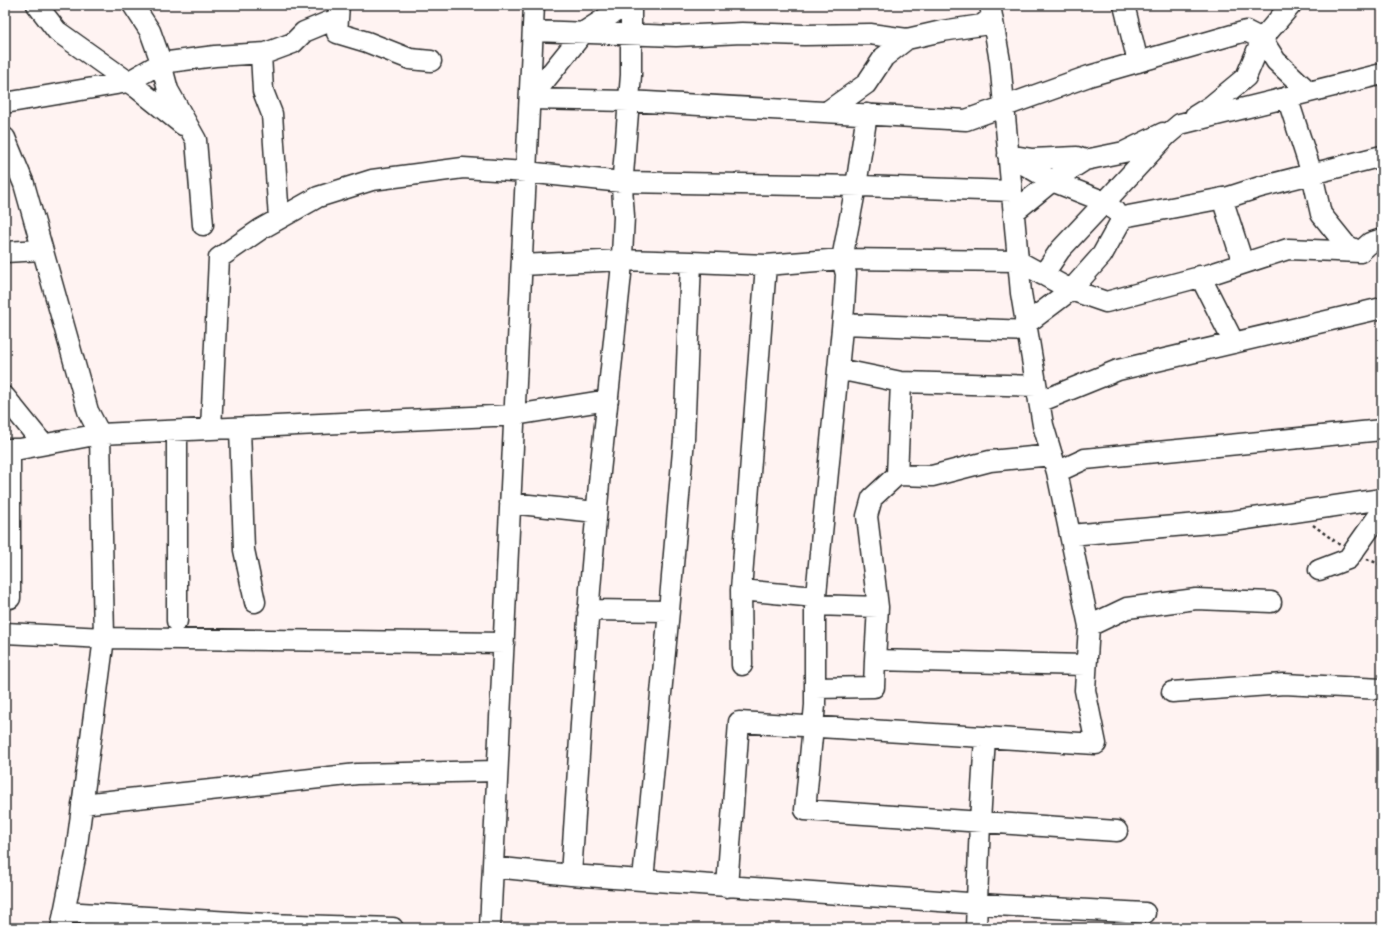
<svg xmlns="http://www.w3.org/2000/svg" width="1387" height="933" font-family="'Gochi Hand',sans-serif">
<rect width="100%" height="100%" fill="#fff3f2"/>
<filter id="ink" filterUnits="userSpaceOnUse"><feTurbulence type="fractalNoise" baseFrequency=".025" numOctaves="2"/><feDisplacementMap in="SourceGraphic" scale="8" xChannelSelector="R" yChannelSelector="G"/><feConvolveMatrix kernelMatrix="1 2 1 2 8 2 1 2 1" color-interpolation-filters="sRGB"/></filter>
<g filter="url(#ink)">
<g fill="none" stroke-linecap="round" stroke-linejoin="round">
<defs>
<path id="minor" d="M37,5L57,31L137,88L183,125
M133,5L150,31L159,56L168,90L196,140L203,225
M339,5L337,33L367,42L410,59L431,61
M1124,5L1138,62
M533,31L676,36L742,33L804,35L870,34L907,39
M261,54L263,91L272,114L279,219
M1287,97L1312,174L1321,214L1346,245L1360,252
M530,99L629,101L966,120L1089,76L1246,31L1262,39L1276,61L1309,92
M530,99L584,32L626,5
M5,103L128,82L161,63L215,56L266,53L293,43L304,32L328,22
M828,111L866,84L884,57L907,39L942,31L982,25L992,17
M867,114L856,186L842,259L846,274L844,308L815,605V705L805,810L1117,831
M1195,116L1211,106L1246,77L1262,39L1291,5
M5,138L24,184L88,411L100,434L20,449H5
M1008,155L1052,181L1105,202L1167,135L1180,124L1382,74
M1014,156L1032,159L1077,157L1085,160
M1222,198L1243,263
M1014,212L1052,181L1085,160L1124,152L1163,133
M5,252L42,250
M691,262L766,265L741,590
M522,265L622,260L691,262L684,439L669,611L643,880
M766,265L842,259L1018,261L1071,290L1102,255L1123,217L1229,197L1260,187L1382,156
M1043,275L1060,250L1105,202L1114,210
M1200,276L1234,343
M843,324L1027,331
M1026,324L1071,290L1106,302L1211,274L1288,249L1360,252L1370,243L1382,239
M838,369L901,382
M5,397L43,444
M1039,402L1118,370L1382,308
M240,428L244,550L255,602
M211,429L219,258L261,229L318,197L372,180L463,168L526,172L622,182L861,186L1012,191
M10,449V598
M1057,472L1085,459L1382,430
M897,475L932,476L990,461L1052,455
M510,503L596,512
M1070,535L1233,521L1382,499
M1319,570L1348,559L1382,511
M815,605L878,607L875,660
M878,607L867,516L872,498L897,475L901,382L1036,386
M588,610L669,611
M177,621V431
M1089,626L1127,608L1196,599L1271,602
M5,633L104,638L100,434L515,415L608,400
M742,665L741,590L815,597
M815,688L874,687L875,660L1086,665
M1172,692L1284,684L1382,689
M82,804L357,774L497,771
M493,867L571,875L590,589L600,472L621,274L624,217L622,187L631,75V5
M571,875L996,905L1145,913
M727,887L739,722L1096,744L1085,690L1089,626L1057,472L1043,425L1021,293L1000,61L990,5
M64,912L267,924L393,928
M61,928L76,853L104,638L504,643
M490,928L534,5
M976,928L980,822L985,737"/>
</defs>
<!-- minor casing -->
<use href="#minor" stroke="#2b2b2b" stroke-width="23"/>
<!-- path -->
<path stroke="#2b2b2b" stroke-width="2.5" stroke-dasharray="3 3" stroke-linecap="butt" d="M292,5L309,12
M1313,525L1340,545
M1367,559L1382,565"/>
<!-- minor -->
<use href="#minor" stroke="#fff" stroke-width="20"/>
</g>
</g>
<!-- margin -->
<rect width="1387" height="933" fill="none" stroke="#fff" stroke-width="20"/>
<rect x="10" y="10" width="1367" height="913" fill="none" stroke="#2b2b2b" stroke-width="1.5" filter="url(#ink)"/>
</svg>
